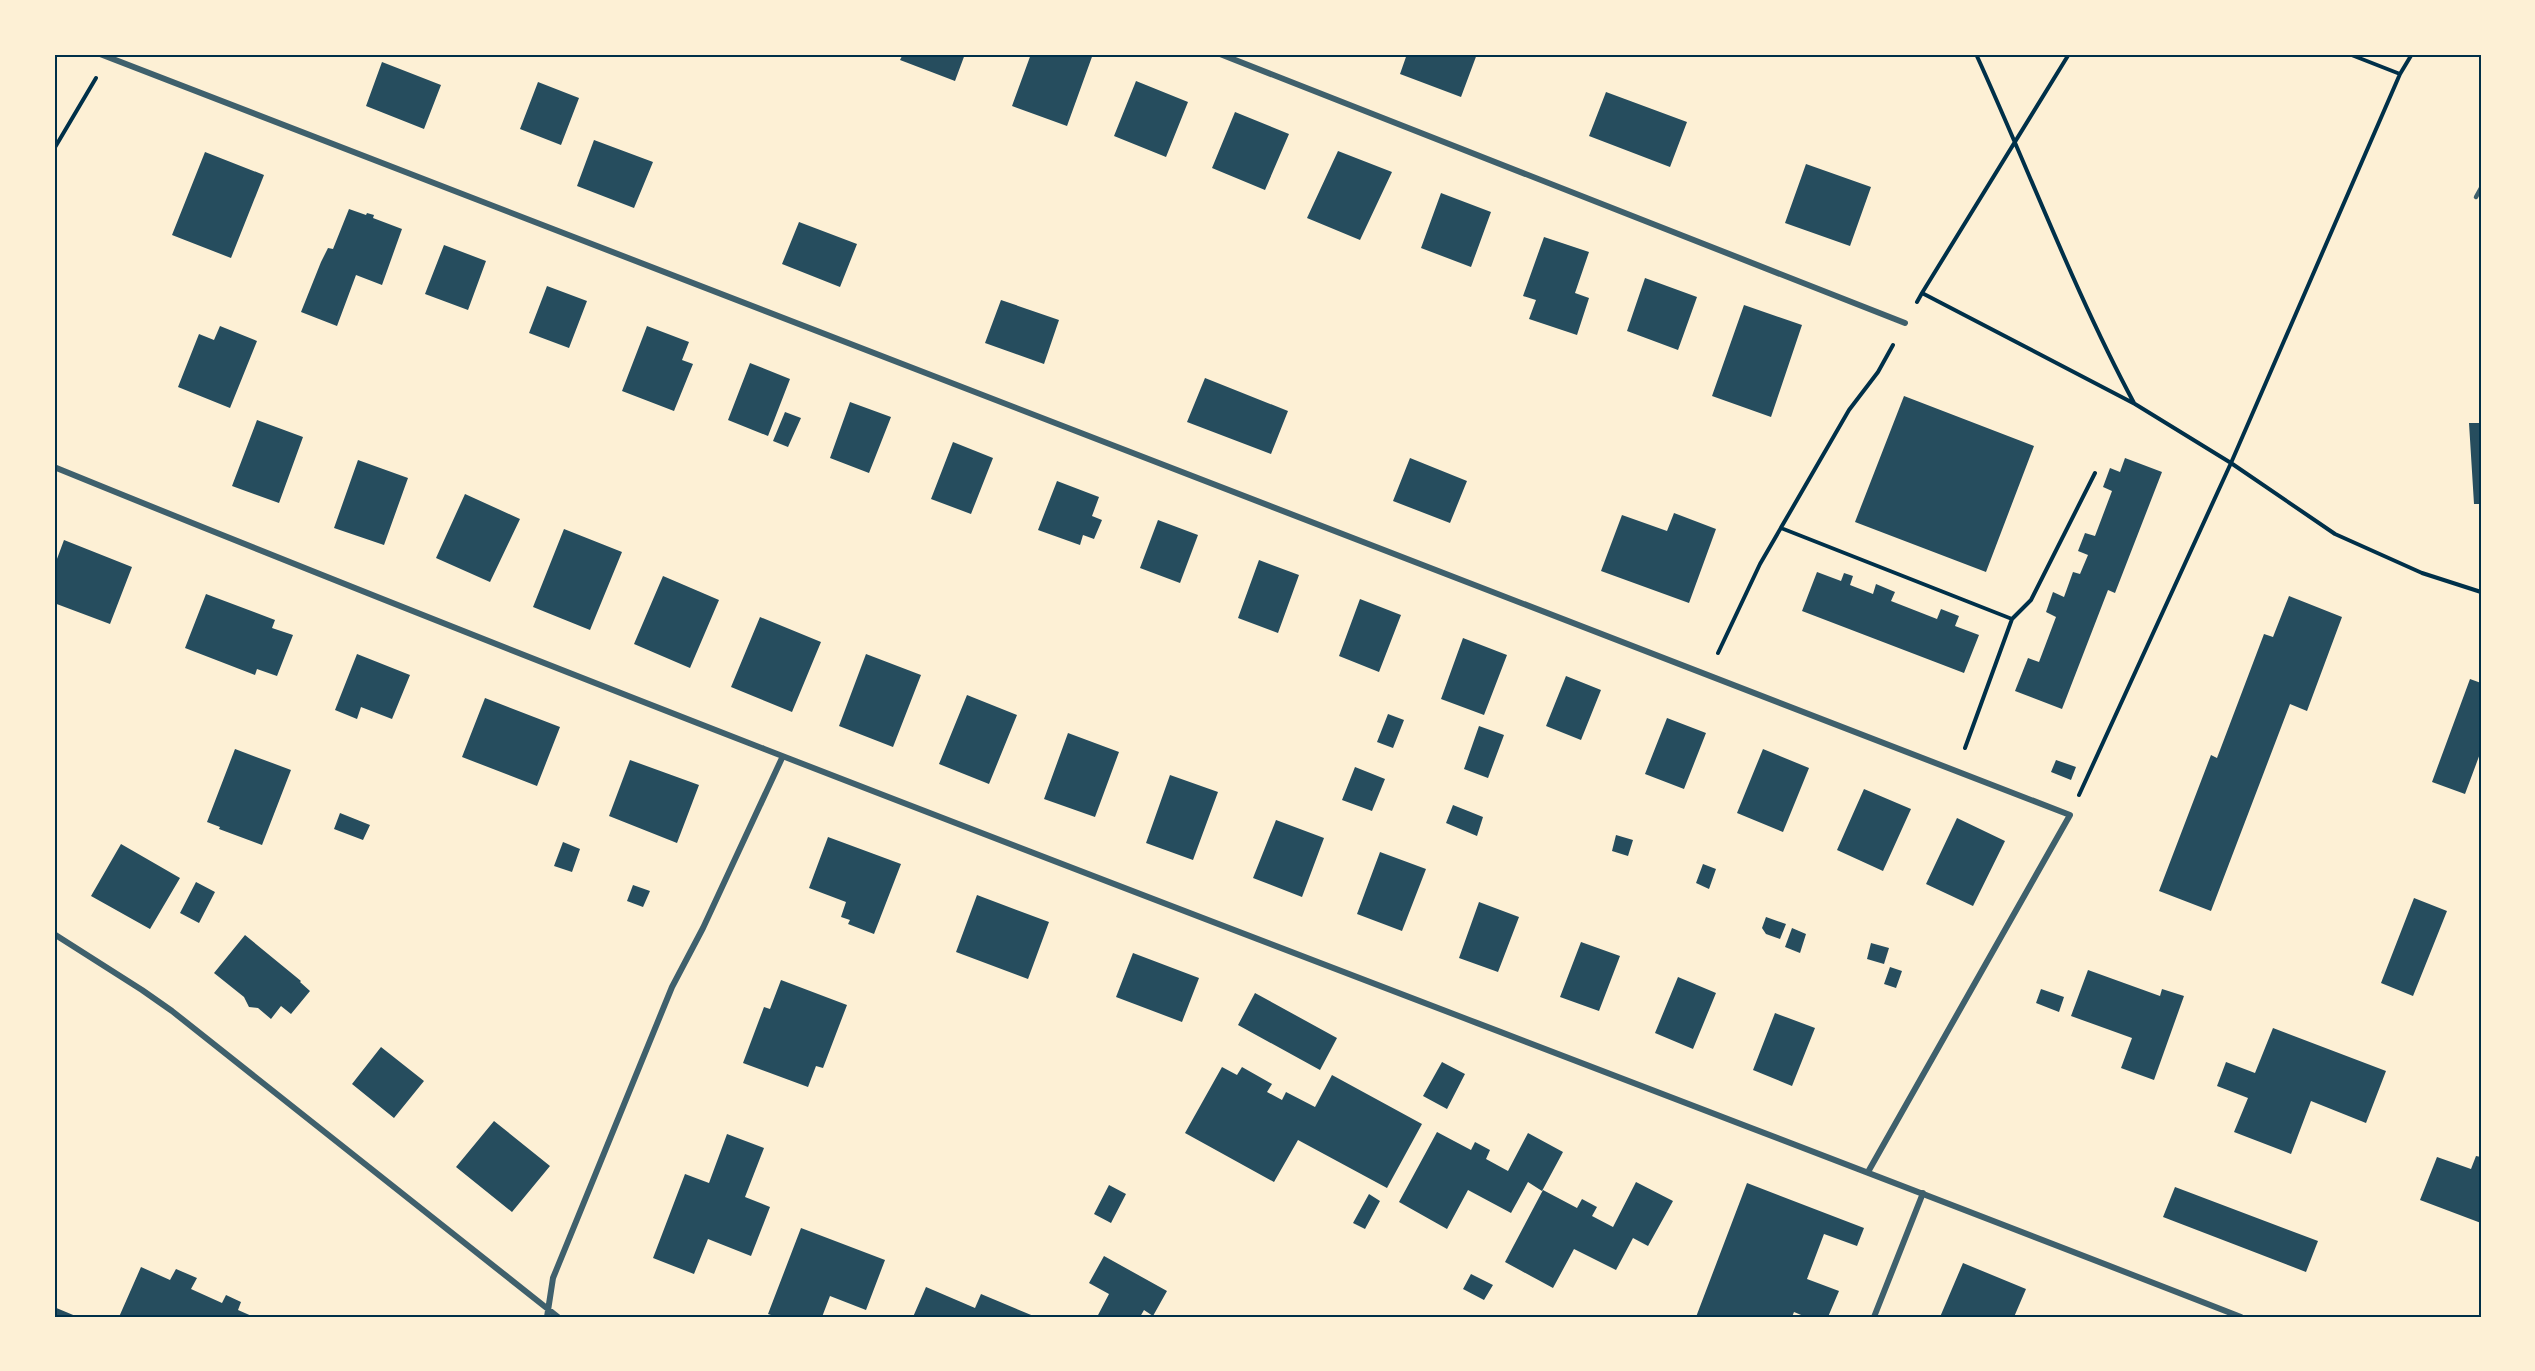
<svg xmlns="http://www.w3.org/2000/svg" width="2535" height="1371" font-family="'Zilla Slab',serif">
<rect width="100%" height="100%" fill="#fdf0d5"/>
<!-- building -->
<path fill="#264d5e" d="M903,54H965L955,81L900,60Z
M1031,54H1093L1067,126L1012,106Z
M1407,54H1477L1461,97L1400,74Z
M382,62L441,85L424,129L366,106Z
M1136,81L1188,102L1166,157L1114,136Z
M538,82L579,98L561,145L520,129Z
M1606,92L1687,122L1670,167L1589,136Z
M1235,112L1289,134L1265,190L1212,168Z
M594,140L653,162L634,208L577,186Z
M1338,151L1392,172L1360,240L1307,218Z
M205,152L264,175L231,258L172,235Z
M1806,164L1871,187L1850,246L1785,223Z
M1441,193L1491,212L1471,267L1421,248Z
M349,209L366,215L367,213L374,215L373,218L402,229L382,285L356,275L337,326L301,312L321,262L328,248L333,249Z
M799,222L857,244L840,287L782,264Z
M1544,237L1589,252L1575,293L1589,298L1577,335L1529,319L1536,300L1523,296Z
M444,245L486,261L468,310L425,294Z
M1645,278L1697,297L1678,350L1627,331Z
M547,286L587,301L569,348L529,333Z
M1001,300L1059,320L1044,364L985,343Z
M1744,305L1802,325L1771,417L1712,396Z
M220,326L257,341L230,408L178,387L199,334L214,340Z
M647,326L689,342L682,360L693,364L674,411L622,391Z
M750,363L790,379L768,436L728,420Z
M1205,378L1288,411L1271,454L1187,422Z
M1904,396L2034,446L1986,572L1855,522Z
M850,402L891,417L869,473L830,458Z
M785,412L801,418L788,447L773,441Z
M257,420L303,437L279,503L232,486Z
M2469,423H2481V504H2474Z
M953,442L993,458L971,514L931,499Z
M1410,458L1467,481L1450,523L1393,501Z
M2125,458L2162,472L2115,593L2108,590L2062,709L2015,691L2028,658L2039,662L2056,617L2046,612L2053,592L2064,597L2073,572L2080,574L2088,555L2078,551L2085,533L2095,536L2112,491L2103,487L2110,468L2120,472Z
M358,460L408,478L384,545L334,528Z
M1057,481L1099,497L1092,516L1102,520L1094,539L1083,535L1080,545L1038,530Z
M465,494L520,519L490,582L436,558Z
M1674,513L1716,529L1689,603L1601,571L1622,515L1667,531Z
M1158,520L1198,535L1180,583L1140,568Z
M564,529L622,552L590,630L533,607Z
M64,540L132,567L110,624L54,603V567Z
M1259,560L1299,575L1278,633L1238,618Z
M1817,572L1841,581L1844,573L1853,576L1850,585L1873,594L1876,584L1895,592L1891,601L1937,619L1941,609L1959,616L1955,626L1979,635L1964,673L1802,611Z
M663,576L719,600L690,668L634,644Z
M206,594L275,620L272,628L293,635L277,676L257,669L255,675L185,648Z
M2289,596L2342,617L2307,711L2290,704L2211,911L2159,891L2211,755L2217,758L2264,634L2273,637Z
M1360,599L1401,615L1379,672L1339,656Z
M760,617L821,642L792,712L731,687Z
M1463,638L1507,655L1484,715L1441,699Z
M357,654L410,675L392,719L361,707L357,719L335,710Z
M866,654L921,675L893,747L839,726Z
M1566,676L1601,690L1581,740L1546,726Z
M2470,679L2481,683V751L2465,794L2432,782Z
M967,695L1017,715L989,784L939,764Z
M485,698L560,727L537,786L462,757Z
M1388,714L1404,720L1393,748L1377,742Z
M1667,718L1706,733L1684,789L1645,774Z
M1479,726L1504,735L1488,778L1464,769Z
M1068,733L1119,752L1095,817L1044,799Z
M235,749L291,770L262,845L219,829L220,827L207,822Z
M1763,749L1809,768L1783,832L1737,813Z
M630,760L699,785L677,843L609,816Z
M2056,760L2076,767L2071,780L2051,772Z
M1355,767L1385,779L1372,811L1342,800Z
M1170,775L1218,792L1193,860L1146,843Z
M1864,789L1911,809L1883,871L1837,850Z
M1453,805L1483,817L1477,836L1446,823Z
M340,813L370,825L363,840L334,829Z
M1957,818L2005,841L1973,906L1926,884Z
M1276,820L1324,838L1302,897L1253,878Z
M1616,835L1633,840L1628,856L1612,851Z
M828,837L901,864L874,934L848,924L850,920L841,917L846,902L809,888Z
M563,842L580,849L572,872L554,866Z
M121,844L180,878L150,929L91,896Z
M1380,852L1426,869L1402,931L1357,914Z
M1703,864L1716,869L1709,889L1696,883Z
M196,882L215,892L199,923L180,913Z
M633,885L650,891L643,907L627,901Z
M977,895L1049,922L1028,979L956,952Z
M2414,898L2447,911L2413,996L2381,983Z
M1479,902L1519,917L1498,972L1459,958Z
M1766,917L1786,924L1780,939L1766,934L1762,928Z
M1792,928L1806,934L1800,953L1785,947Z
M245,935L301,981L300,982L310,991L291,1014L281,1006L271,1019L258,1008L249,1007L244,997L214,973Z
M1581,942L1620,956L1599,1011L1560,997Z
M1871,943L1889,948L1884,964L1867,959Z
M1133,953L1199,978L1182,1022L1116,997Z
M1890,967L1902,971L1896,988L1884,984Z
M2088,970L2160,996L2162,989L2184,996L2154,1080L2121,1068L2132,1038L2071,1016Z
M1678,977L1716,993L1693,1049L1655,1033Z
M781,980L847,1005L823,1068L816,1066L808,1087L743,1063L764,1007L770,1009Z
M2041,989L2064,997L2059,1012L2036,1003Z
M1255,993L1337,1038L1320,1070L1238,1025Z
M1775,1013L1815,1028L1792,1086L1753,1070Z
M2273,1028L2386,1071L2366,1123L2311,1101L2291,1154L2234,1132L2248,1098L2217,1086L2226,1062L2255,1073Z
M381,1047L424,1081L394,1118L352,1084Z
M1442,1062L1465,1074L1447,1109L1423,1096Z
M1222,1067L1237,1075L1242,1067L1272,1084L1267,1092L1282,1100L1286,1092L1315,1107L1332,1075L1422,1124L1387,1188L1298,1140L1274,1182L1185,1133Z
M494,1121L550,1166L512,1212L456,1167Z
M1437,1132L1471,1150L1475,1142L1490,1150L1486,1159L1508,1171L1528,1133L1563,1152L1542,1191L1528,1182L1511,1213L1468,1190L1447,1229L1399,1202Z
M727,1134L764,1148L745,1197L770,1207L751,1256L708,1239L694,1274L653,1258L685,1174L709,1183Z
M2476,1156L2481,1157V1223L2420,1200L2437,1157L2471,1169Z
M1636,1182L1673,1201L1648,1246L1633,1238L1616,1270L1574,1249L1553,1288L1505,1262L1543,1190L1577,1208L1582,1199L1597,1207L1592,1216L1613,1227Z
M1747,1183L1864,1228L1857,1246L1824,1234L1807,1279L1839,1291L1828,1317H1806L1794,1312L1792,1317H1696Z
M1109,1185L1126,1194L1111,1223L1094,1214Z
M2175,1187L2318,1241L2306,1272L2163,1217Z
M1369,1194L1380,1201L1365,1229L1353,1223Z
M801,1228L885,1260L866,1310L830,1296L822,1317H777L768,1314Z
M1104,1256L1167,1291L1153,1316L1144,1310L1140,1317H1097L1109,1294L1089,1283Z
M1963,1263L2026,1289L2014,1317H1940Z
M141,1267L170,1280L176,1269L197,1278L191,1289L222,1303L226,1295L241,1302L238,1310L254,1317H119Z
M1471,1274L1493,1285L1484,1300L1463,1289Z
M926,1287L975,1308L981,1294L1036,1317H913Z
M54,1307L78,1317H54Z"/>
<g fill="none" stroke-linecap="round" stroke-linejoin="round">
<!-- path -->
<path stroke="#003049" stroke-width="4" d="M1976,54C2029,170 2074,291 2134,403
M2349,54L2400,74
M54,149L96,78
M1922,293L2069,54
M1917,302L1922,293L2135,404L2231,463L2335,534L2422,573L2481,592
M1781,528L2012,619L1965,748
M2012,619L2031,600L2095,473
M1718,653L1760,564L1849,410L1878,372L1893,345
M2079,795L2231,463L2400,74L2412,54"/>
<!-- service -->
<path stroke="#3f606c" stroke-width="4.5" d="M2476,197L2481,188"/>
<!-- minor -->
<path stroke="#3f606c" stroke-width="6" d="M100,54L2070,815L1868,1172
M1220,54L1905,323
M54,467C778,762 1512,1033 2241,1317
M54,934L142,990L172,1011L558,1317
M547,1317L553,1278L672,987L703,928L782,758
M1874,1317L1923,1193"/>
</g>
<!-- border -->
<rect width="2535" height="1371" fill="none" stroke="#fdf0d5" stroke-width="111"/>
<rect x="56" y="56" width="2424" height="1260" fill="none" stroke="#003049" stroke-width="2"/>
</svg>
